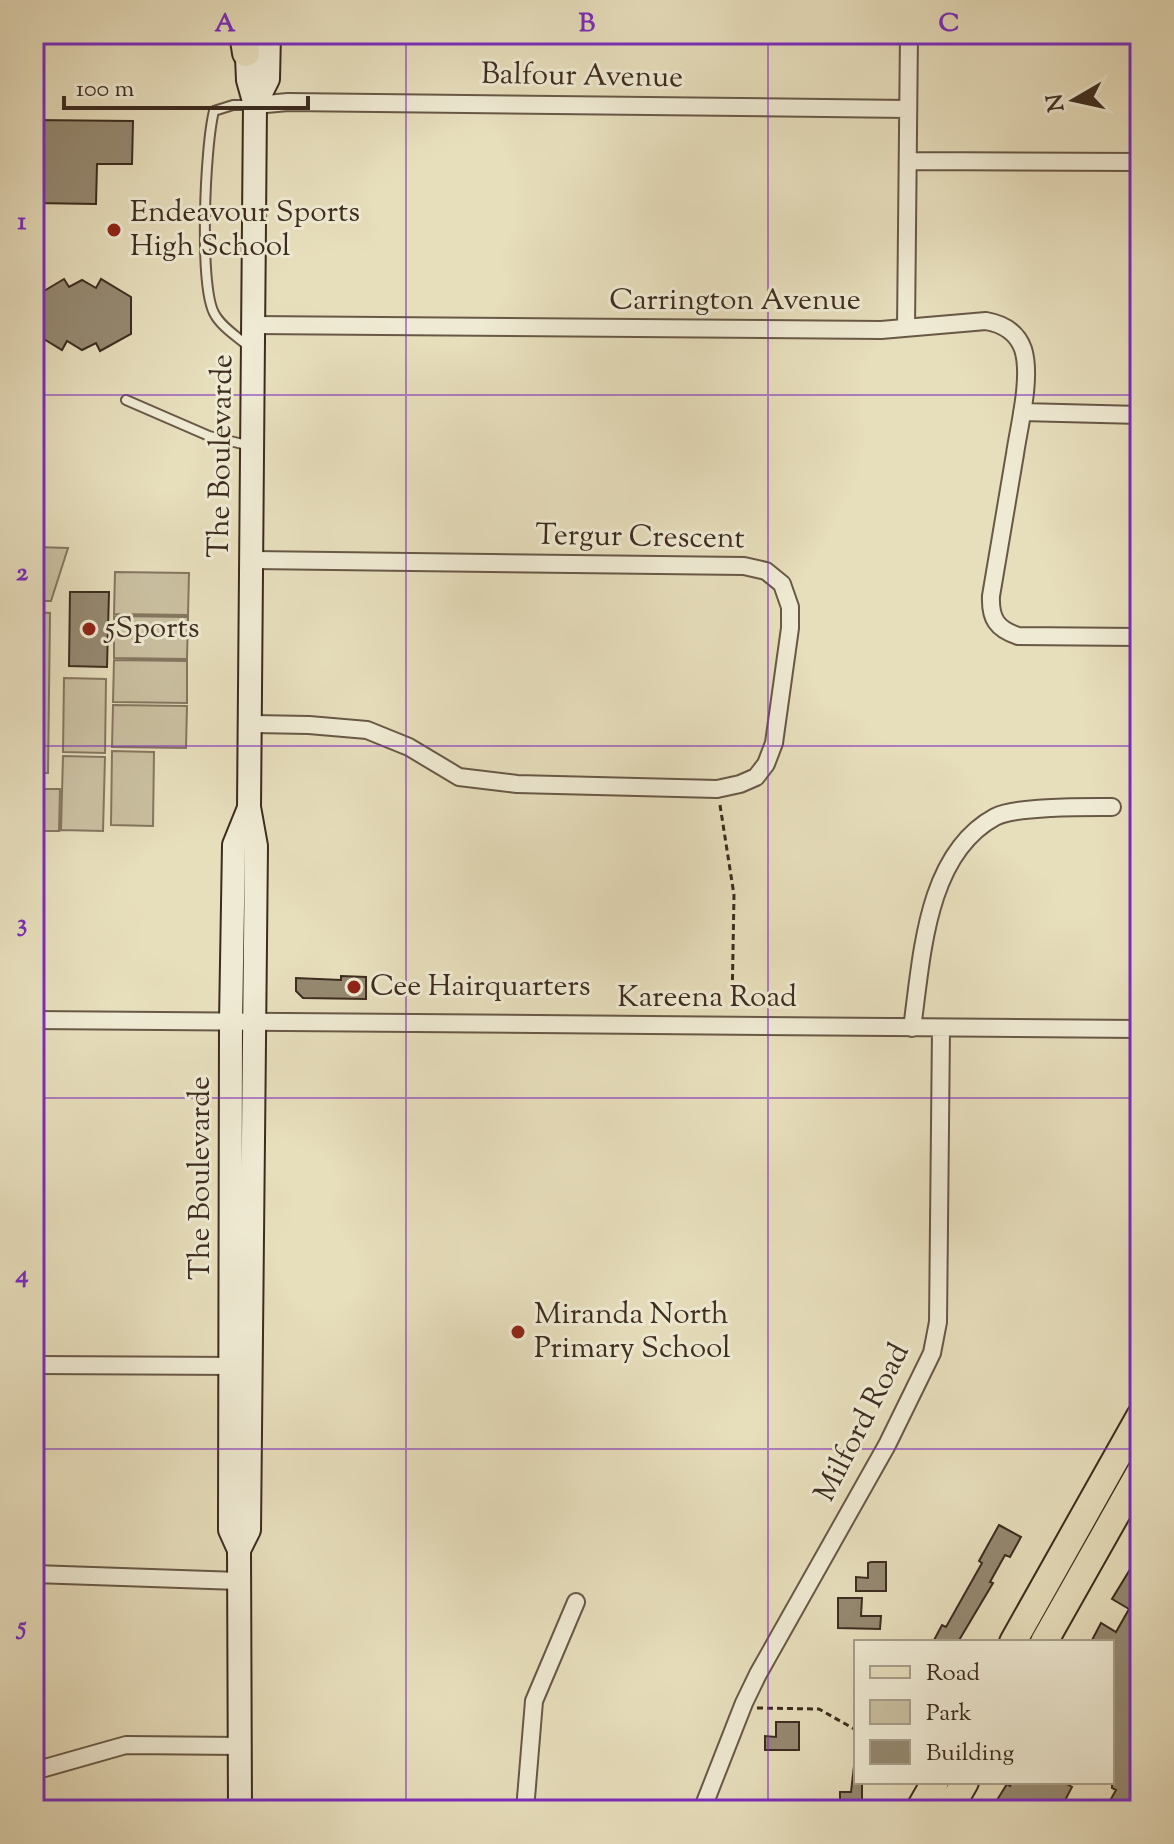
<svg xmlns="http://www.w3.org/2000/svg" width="1174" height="1844" font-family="'Sorts Mill Goudy',serif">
<rect width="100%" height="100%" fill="#e7debc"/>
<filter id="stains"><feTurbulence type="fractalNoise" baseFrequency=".0025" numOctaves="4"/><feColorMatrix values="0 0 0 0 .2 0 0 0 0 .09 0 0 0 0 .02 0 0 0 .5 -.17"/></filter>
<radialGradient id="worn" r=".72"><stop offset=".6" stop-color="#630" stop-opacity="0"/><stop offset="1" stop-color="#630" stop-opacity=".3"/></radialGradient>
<!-- green -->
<path fill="#cac0a1" stroke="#847660" stroke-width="2" d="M34,547L68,548L51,601H34Z
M115,572L189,573L188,615L114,614Z
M34,612L50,613L48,773H34Z
M114,616L188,617L187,659L114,658Z
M114,660L187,661V703L113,702Z
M64,678L106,679L105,753L63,752Z
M113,705L187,706L186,748L112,747Z
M112,751L154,752L153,826L111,825Z
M63,756L105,757L103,831L61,830Z
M34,789H60L59,831H34Z"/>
<!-- building -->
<path fill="#958971" stroke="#3d2c1f" stroke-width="2" d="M34,120L133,121L132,164H97L96,204L34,203Z
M64,279L69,287L82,280L96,288L101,279L131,297V334L100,351L96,343L82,350L67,341L62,350L34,333V297Z
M70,592H109L107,667L69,666Z
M341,976L366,977V999L303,998L296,991V978L341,980Z
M999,1525L1021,1537L1010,1557L1005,1555L990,1582L993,1583L958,1642H933L942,1625L946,1627L982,1563L979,1561Z
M1140,1553V1788L1128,1810H1114L1107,1806L1116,1790L1112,1788V1642H1091L1101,1623L1116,1632L1129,1609L1112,1599Z
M871,1562H886V1591H856V1577L868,1578V1563Z
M838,1598H862L861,1616H881L880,1629L838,1628Z
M776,1722H799V1750H765V1736L776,1737Z
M854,1766H856V1782H862V1810H840V1792H851Z
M1012,1782H1063L1072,1787L1060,1810H1009L999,1805L1001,1802L997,1800L1007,1784L1010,1786Z"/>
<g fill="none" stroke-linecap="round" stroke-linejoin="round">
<defs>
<path id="service" d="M249,347C238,337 221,327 214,313C199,284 205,146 214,111L233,105H254
M126,400L209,436L251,446"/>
<path id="minor" d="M255,105L288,102L908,109
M910,161L1140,162
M253,325L881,330L986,321C1003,324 1017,332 1023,349C1032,377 1019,426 1015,454C1007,502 999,549 991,596C990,619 997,629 1018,636L1140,637
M906,327L909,34
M1022,412L1140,415
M250,724L309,725L367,730L409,747L459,777L517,784L717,789L740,784L756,777L766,764L774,743L790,628V607L782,584L766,571L744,566L251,560
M34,1020L1140,1029
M912,1028C922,959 925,855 995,817C1016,806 1086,807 1112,807
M34,1365L239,1366
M34,1574L239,1581
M34,1771L126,1745L241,1746
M525,1810L534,1701L576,1602
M702,1810L744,1703L758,1674L887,1445L932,1353L938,1322L941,1029"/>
<path id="secondary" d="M255,105L268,79L269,34
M239,1550L249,1530L256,846L249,807L255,105L248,80L246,35
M240,1810L239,1550L230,1530L231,1022L234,845L249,808"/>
<path id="primary" d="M243,34L246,53
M1013,1642L1140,1416
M1044,1642L1140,1472
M919,1810L935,1782
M949,1810L965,1782"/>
</defs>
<!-- service casing -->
<use href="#service" stroke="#685846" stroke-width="12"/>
<!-- minor casing -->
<use href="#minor" stroke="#685846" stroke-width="20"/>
<!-- secondary casing -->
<use href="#secondary" stroke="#3d2c1f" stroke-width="26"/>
<!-- primary casing -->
<use href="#primary" stroke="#3d2c1f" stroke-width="30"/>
<!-- path -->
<path stroke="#3d2c1f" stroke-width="3" stroke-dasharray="6 4" stroke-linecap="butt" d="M720,805L734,895L732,1006
M757,1708L819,1709L856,1730"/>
<!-- service -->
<use href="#service" stroke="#efead3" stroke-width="8"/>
<!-- minor -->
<use href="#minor" stroke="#efead3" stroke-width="16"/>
<!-- secondary -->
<use href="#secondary" stroke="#efead3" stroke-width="22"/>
<!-- primary -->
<use href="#primary" stroke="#e7debc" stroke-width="26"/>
</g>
<!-- grid -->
<path fill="none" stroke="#7b2cbf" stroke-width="2" stroke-opacity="0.55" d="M406,34V1810M768,34V1810M34,395H1140M34,746H1140M34,1098H1140M34,1449H1140"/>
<!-- markers -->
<g fill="#8f2418" stroke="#efead3" stroke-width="3">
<circle cx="114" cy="230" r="8"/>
<circle cx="89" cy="629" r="8"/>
<circle cx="354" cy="987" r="8"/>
<circle cx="518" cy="1332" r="8"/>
</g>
<g text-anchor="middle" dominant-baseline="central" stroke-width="6" stroke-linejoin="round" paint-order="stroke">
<!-- street labels -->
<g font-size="30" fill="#3d2c1f" stroke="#efead3">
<text transform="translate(582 77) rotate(1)">Balfour Avenue</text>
<text x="735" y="301">Carrington Avenue</text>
<text transform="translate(222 456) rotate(-89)">The Boulevarde</text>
<text transform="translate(640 538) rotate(1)">Tergur Crescent</text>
<text x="707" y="998">Kareena Road</text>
<text transform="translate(201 1178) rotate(-90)">The Boulevarde</text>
<text transform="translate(863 1423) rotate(-63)">Milford Road</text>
</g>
<!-- poi labels -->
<g font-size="30" fill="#3d2c1f" stroke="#efead3" text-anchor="start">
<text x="130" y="213">Endeavour Sports<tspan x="130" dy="34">High School</tspan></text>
<text x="105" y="629">5Sports</text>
<text x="370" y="987">Cee Hairquarters</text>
<text x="534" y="1315">Miranda North<tspan x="534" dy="34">Primary School</tspan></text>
</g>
</g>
<!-- margin -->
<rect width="1174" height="1844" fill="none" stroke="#e7debc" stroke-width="88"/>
<!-- legend -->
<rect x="854" y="1640" width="260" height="144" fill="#efead3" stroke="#a89e8b" stroke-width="2"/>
<rect x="870" y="1666" width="40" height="12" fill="#e7debc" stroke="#a89e8b" stroke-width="2"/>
<text x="926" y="1680" font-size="24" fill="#3d2c1f">Road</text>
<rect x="870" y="1700" width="40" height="24" fill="#cac0a1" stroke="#a89e8b" stroke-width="2"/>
<text x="926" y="1720" font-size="24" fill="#3d2c1f">Park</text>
<rect x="870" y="1740" width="40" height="24" fill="#958971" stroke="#a89e8b" stroke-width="2"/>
<text x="926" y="1760" font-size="24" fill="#3d2c1f">Building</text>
<!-- north arrow -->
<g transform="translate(1074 100) rotate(261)" stroke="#efead3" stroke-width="6" paint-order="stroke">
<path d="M0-6L14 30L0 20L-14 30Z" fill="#3d2c1f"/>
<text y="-12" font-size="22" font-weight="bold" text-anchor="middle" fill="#3d2c1f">N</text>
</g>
<!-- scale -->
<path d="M64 96v12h244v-12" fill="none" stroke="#3d2c1f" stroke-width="4"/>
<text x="76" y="96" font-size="24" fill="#3d2c1f" stroke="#efead3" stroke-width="6" paint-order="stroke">100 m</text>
<rect x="44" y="44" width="1086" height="1756" fill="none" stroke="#7b2cbf" stroke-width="3"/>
<g font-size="26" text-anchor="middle" font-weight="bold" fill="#7b2cbf">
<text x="225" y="31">A</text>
<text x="587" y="31">B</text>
<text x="949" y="31">C</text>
<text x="22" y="229">1</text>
<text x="22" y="580">2</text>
<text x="22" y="931">3</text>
<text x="22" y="1282">4</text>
<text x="22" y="1634">5</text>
</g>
<rect width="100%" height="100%" filter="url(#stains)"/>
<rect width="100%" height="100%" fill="url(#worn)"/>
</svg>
